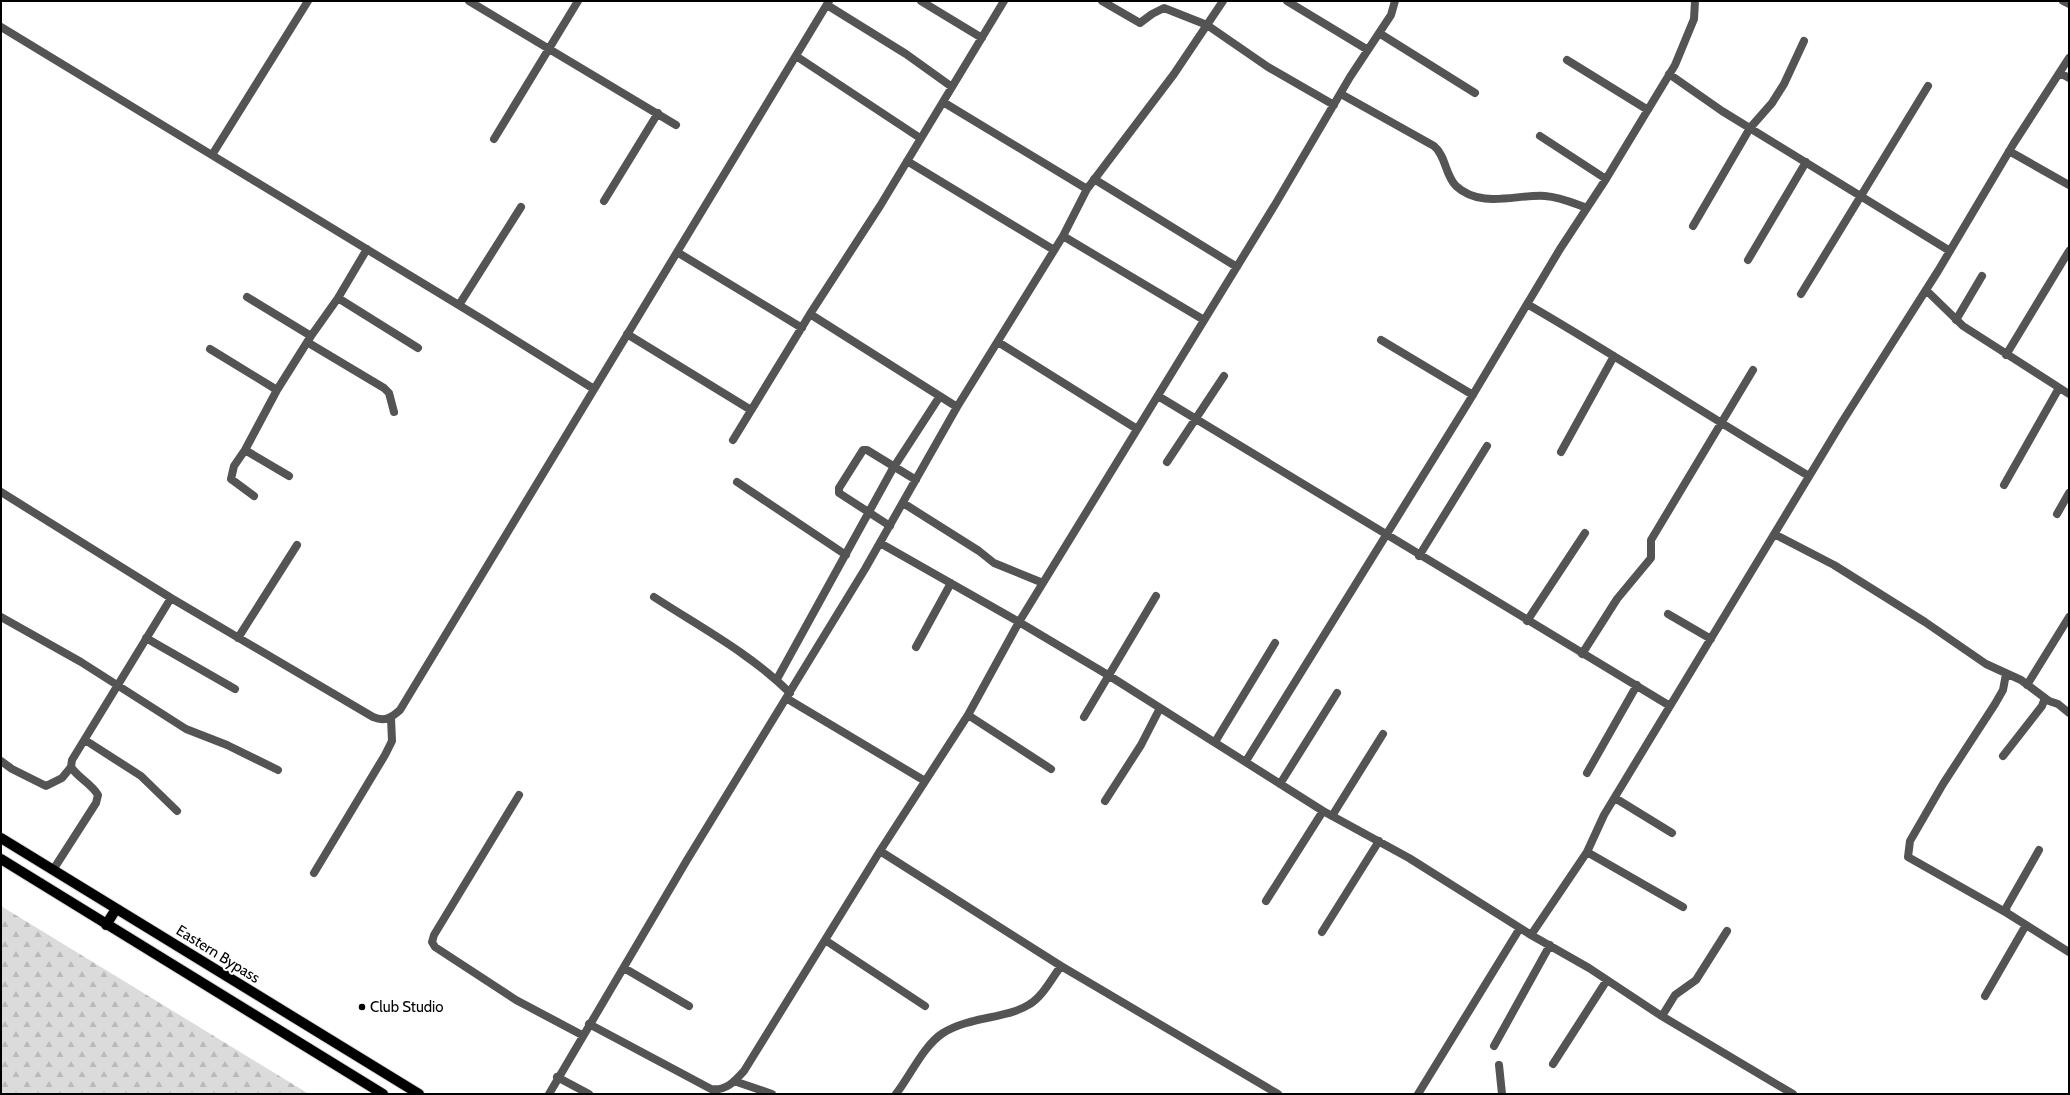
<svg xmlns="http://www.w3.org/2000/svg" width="2070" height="1095" font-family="Cabin,sans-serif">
<defs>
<pattern id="forest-firs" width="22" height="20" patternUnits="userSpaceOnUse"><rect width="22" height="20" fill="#dbdbdb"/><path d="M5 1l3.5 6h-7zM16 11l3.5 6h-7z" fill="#bababa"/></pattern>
</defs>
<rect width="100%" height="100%" fill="#fff"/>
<!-- forest -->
<path fill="url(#forest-firs)" d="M1,906L309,1094H1Z"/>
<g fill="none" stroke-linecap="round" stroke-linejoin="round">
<defs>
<path id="primary" d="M1,838L419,1094
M1,859L383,1094
M106,925L116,909"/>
</defs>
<!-- primary casing -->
<use href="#primary" stroke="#dbdbdb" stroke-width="12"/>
<!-- minor -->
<path stroke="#545454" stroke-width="8" d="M469,1L676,125
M921,1L982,38
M1102,1L1140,23L1152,14L1164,8L1207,25L1268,67L1334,105
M1287,1L1368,50
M2063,1L2069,4
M827,5L906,54L952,87
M1,27L485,321L594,389
M1379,33L1475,93
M796,56L920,138
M1567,60L1648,110
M2060,73L2069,78
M1669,74L1722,111L1950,251
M1341,94L1434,146C1446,156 1445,175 1456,186C1481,209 1516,194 1545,196C1560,197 1573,203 1587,208
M943,102L1087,189
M1540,136L1606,179
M494,139L578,1
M2009,151L2069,185
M212,155L308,1
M907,161L1054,250
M1094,179L1237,267
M604,201L658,113
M1693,226L1750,128L1772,103L1784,84L1804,41
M1063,236L1204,320
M677,252L802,328
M1748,260L1806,162
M1926,290L1963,326L2069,394
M1801,294L1928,86
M247,297L311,336
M338,298L418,348
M1527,304C1622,359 1714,420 1809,476
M459,305L521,207
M810,314L957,407
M1956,320L1982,276
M627,334L751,410
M1381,340L1473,395
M307,342L384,388L389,393L394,412
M998,342L1137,429
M210,349L277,390
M2006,355L2069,251
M1158,396L1670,706
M733,440L810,314L880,206L1004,1
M245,450L289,476
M1561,452L1614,356
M1167,462L1224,376
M737,482L846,555
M2004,485L2059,388
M1,492L171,598L373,717C385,722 391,718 400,710L829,1
M254,496L231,479L234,466L245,450L277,390L311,336L338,298L367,249
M903,503L979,551L994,563L1043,583
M2057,514L2069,493
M890,526L839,493V488L863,450H867L916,480
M1774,534L1834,565L1925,622L1986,664L2021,680L2049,701L2058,704L2069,713
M880,543L1019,622L1108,675L1323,811L1409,858L1531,935L1589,968L1660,1015L1793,1094
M1419,556L1487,446
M654,597C700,627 751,654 790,693
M1668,614L1711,639
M1,617L81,662L186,729L227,745L278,770
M1527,621L1585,533
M146,638L235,689
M238,638L297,545
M916,647L951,583
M1582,654L1617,599L1651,558V540L1753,370
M2006,674L2003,690L1995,704L1943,784L1910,841L1908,857L2007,913
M777,679L892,470L940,396
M2027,685L2069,617
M786,698L925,781
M968,715L1051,769
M1084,717L1156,596
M85,740L141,776L177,811
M1215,742L1275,643
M2003,756L2042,706L2045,698
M1,761L12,769L46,786L62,778L71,767
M1246,761L1468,403L1560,249L1606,179L1675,65L1694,19L1695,1
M1587,773L1637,685
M1280,784L1337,693
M519,795L434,935L432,942L435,947L516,1000L582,1035
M1615,798L1672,833
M1105,801L1141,745L1160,708
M1332,816L1383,734
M2039,850L2006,908L2007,913L2069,952
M880,851L1061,966L1278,1094
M1587,852L1683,907
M53,870L96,803L98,795C91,783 78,778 71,767L72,760L171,598
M314,873L385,755L392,741L391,718
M1266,901L1323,811
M1322,932L1379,841
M1531,935L1587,852L1604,815L1842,422L1938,271L2014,143L2069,58
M825,940L925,1006
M624,968L689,1006
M1985,996L2026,925
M1662,1016L1675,995L1696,980L1727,931
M589,1024L711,1089C726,1091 734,1082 744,1071L880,851L968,715L1019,622L1276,203L1350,77L1391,15L1395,1
M1494,1046L1550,945
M1553,1064L1607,980
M1499,1065L1502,1094
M557,1077L589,1094
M734,1081L772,1094
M549,1094L687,860L865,569L957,407L1063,236L1087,189L1174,74L1223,1
M896,1094C910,1076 924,1045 943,1033C970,1016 1007,1019 1030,1004C1043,996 1052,978 1061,966
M1418,1094L1520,928"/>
<!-- primary -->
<use href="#primary" stroke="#000" stroke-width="10"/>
</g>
<!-- markers -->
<circle fill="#000" stroke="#fff" stroke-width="1.5" cx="362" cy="1007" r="4"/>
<g text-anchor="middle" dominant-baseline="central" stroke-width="4" stroke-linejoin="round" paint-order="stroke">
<!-- street labels -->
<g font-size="15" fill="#000" stroke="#fff">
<text transform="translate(218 954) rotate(32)">Eastern Bypass</text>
</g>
<!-- poi labels -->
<g font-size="15" fill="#000" stroke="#fff" text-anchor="start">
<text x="370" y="1007">Club Studio</text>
</g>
</g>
<!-- border -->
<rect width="2070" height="1095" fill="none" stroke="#000000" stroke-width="4"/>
</svg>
